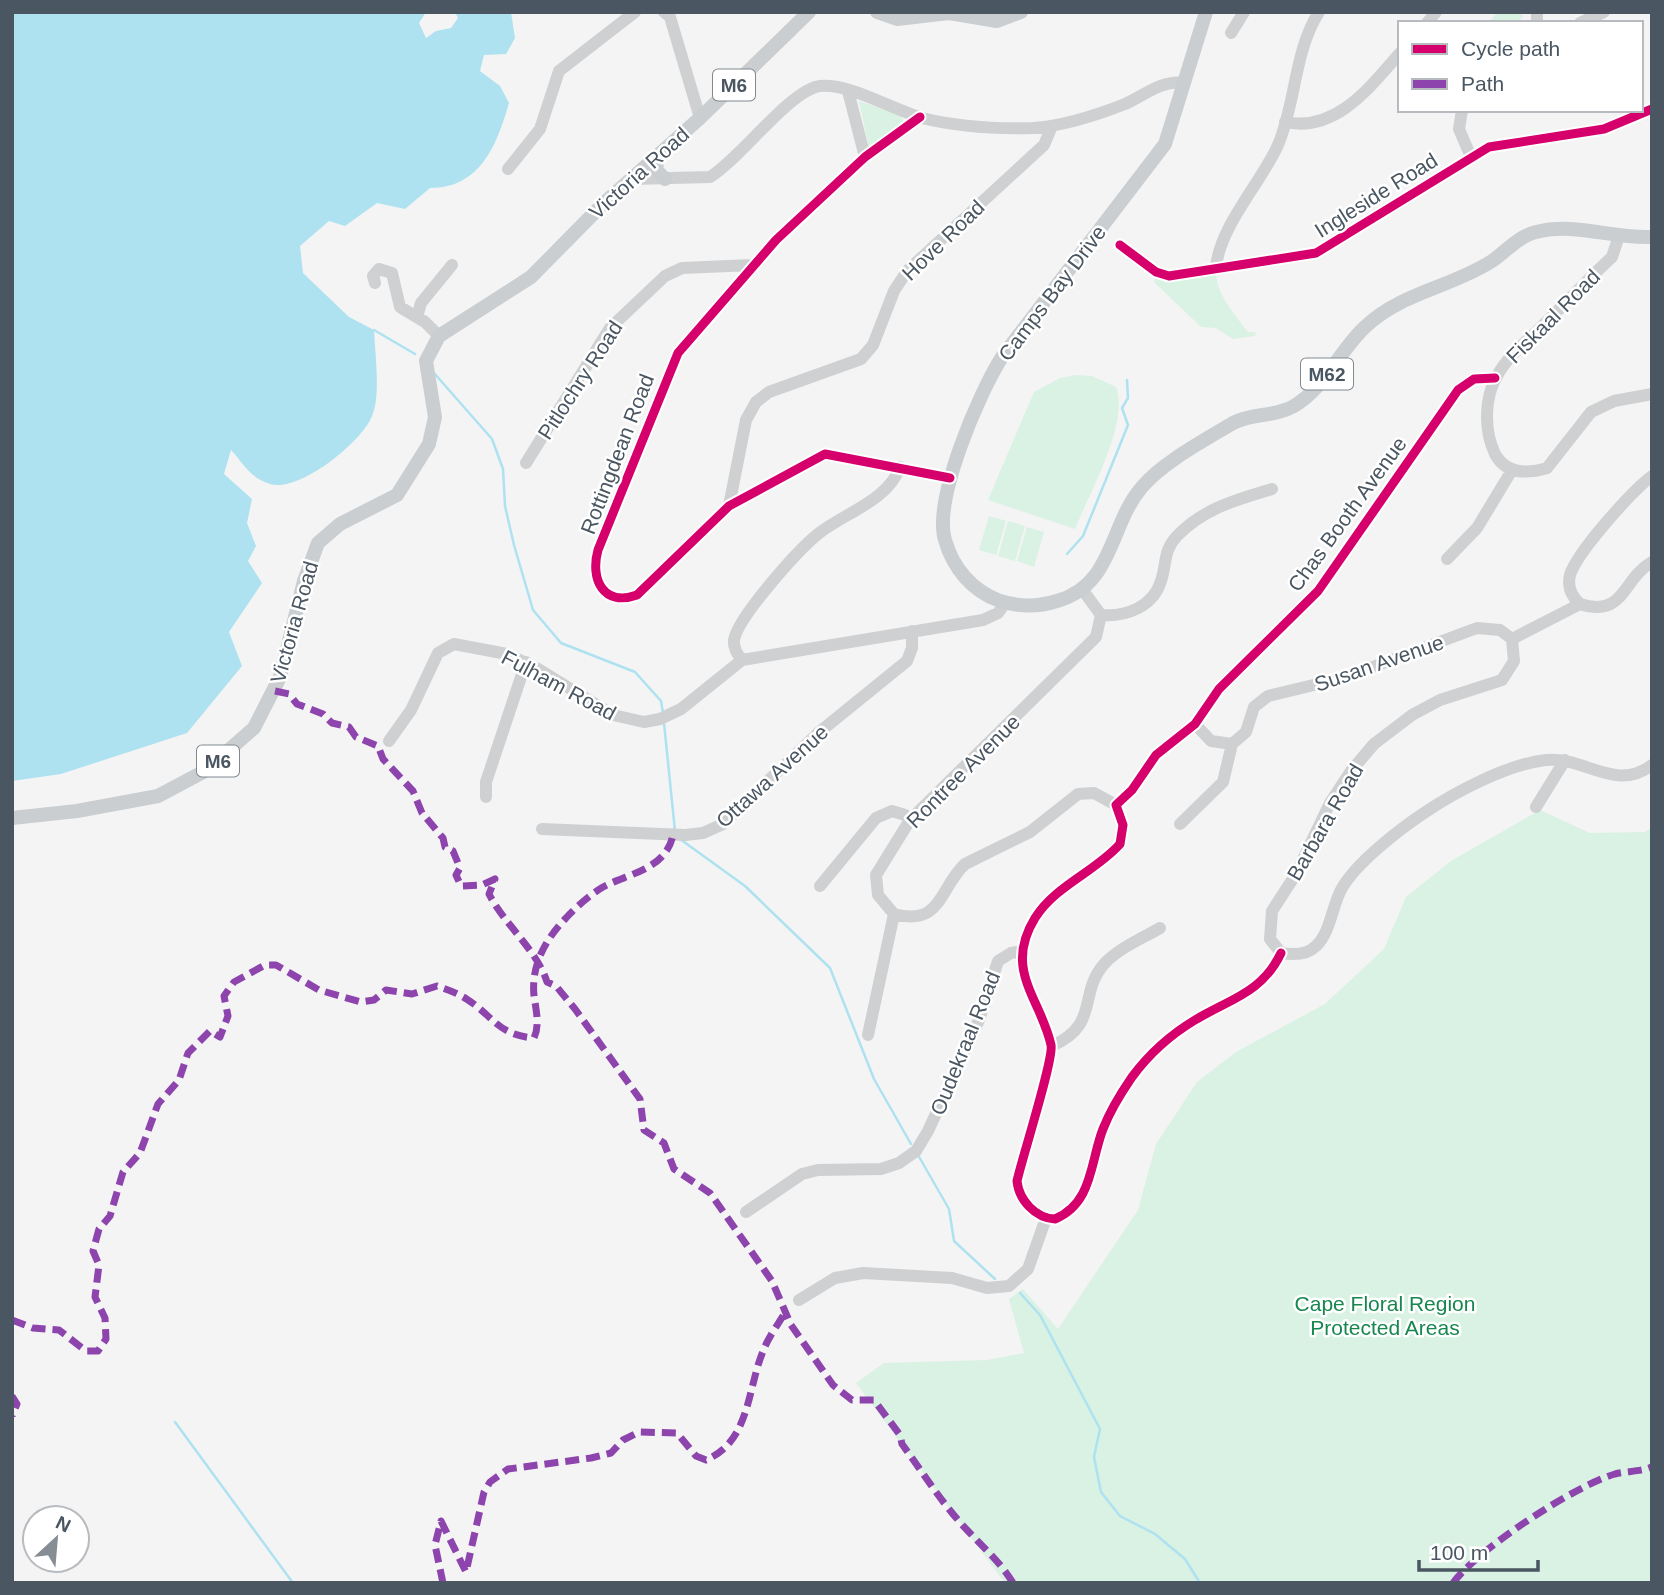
<svg xmlns="http://www.w3.org/2000/svg" width="1664" height="1595" font-family="Arial,sans-serif">
<rect width="100%" height="100%" fill="#f4f4f4"/>
<!-- green -->
<path fill="#d9f2e3" d="M1498,12H1519L1523,16L1517,23H1488Z
M859,101L900,115L904,122L869,148Z
M1216,272C1217,296 1234,313 1248,332H1256L1255,336L1233,339L1216,328L1201,327L1154,282L1156,276Z
M1076,375L1092,376L1116,387C1130,422 1089,494 1075,529L988,500L1034,392L1060,378Z
M989,516L1006,521L996,555L979,550Z
M1008,521L1025,526L1015,561L998,556Z
M1027,527L1044,532L1034,567L1017,561Z
M1540,810L1590,833L1645,832L1652,827V1583H1005L856,1383L884,1363L987,1360L1024,1353L1009,1299L1023,1289L1058,1329L1138,1210L1156,1144L1197,1082L1236,1052L1325,1004L1384,949L1406,897L1451,861Z"/>
<!-- water -->
<path fill="#aee2f0" d="M12,12H426L419,23L426,38L436,31L451,28L458,18L455,12H511L515,38L506,54L484,55L480,71L500,86L509,103C497,144 481,188 430,188L405,209L377,203L345,226L329,221L300,246L303,273L349,317L374,330C375,353 381,396 372,416C362,442 299,493 270,484C249,477 244,464 231,450L224,474L252,499L247,523L256,546L248,561L262,583L229,632L242,666L187,733L61,774L12,781Z"/>
<g fill="none" stroke-linecap="round" stroke-linejoin="round">
<!-- stream -->
<path stroke="#aee2f0" stroke-width="2.5" d="M374,330L415,354
M434,373L492,439L503,469L505,506L514,545L533,610L561,643L635,672L661,701L663,713
M1067,554L1083,536L1128,425L1122,408L1128,398L1127,380
M664,723L675,831
M680,839L745,886L830,968L874,1079L911,1144
M918,1155L949,1209L954,1241L995,1279
M1020,1293L1040,1315L1100,1429L1094,1457L1101,1492L1120,1516L1155,1534L1185,1559L1200,1583
M175,1422L293,1583"/>
<!-- minor -->
<path stroke="#ced0d2" stroke-width="12" d="M664,12L670,17L700,118
M1427,23L1436,12
M1537,23V12
M1580,23L1604,12
M1231,33L1244,12
M848,91L865,157
M1462,110L1459,129L1471,157
M920,117L865,157L776,240L678,353L598,550C590,579 603,607 637,595L729,506L825,454L950,478
M1285,122C1336,133 1370,87 1400,53
M508,169L540,129L559,71L635,12
M632,179L710,177C740,159 790,90 820,86C850,83 893,110 922,118C958,127 995,129 1033,128C1063,126 1097,115 1125,104C1143,96 1163,79 1184,83
M1619,236L1612,257C1587,280 1564,305 1540,328C1525,343 1507,357 1497,376C1484,398 1484,431 1495,454C1506,474 1527,474 1547,468L1591,412L1614,401L1652,394
M1120,245L1156,272L1169,276L1316,253L1489,147L1604,129L1652,109
M1216,268C1219,227 1261,183 1278,145C1296,103 1294,51 1319,12
M375,283L373,276L379,269L392,273L400,307L425,322L439,336
M417,317L421,303L452,265
M526,463L610,328L665,276L682,268L752,265
M1652,476C1632,491 1577,552 1570,575C1567,587 1571,596 1580,604C1625,618 1622,579 1652,562
M729,506L746,420L756,402L769,392L861,359L873,345L894,291L907,271L1044,145L1052,126
M1447,559L1477,528L1512,470
M1082,589L1101,615L1096,637L910,820L876,875L878,895L894,914C942,927 939,888 965,864L1030,832L1078,794L1094,793L1116,805
M1101,615C1126,617 1153,607 1161,581C1167,563 1163,551 1177,536C1204,508 1236,500 1272,489
M1512,639L1580,604
M742,660C737,654 733,648 734,640C738,617 798,550 818,534C844,513 888,501 900,467
M1195,724L1211,741L1232,744L1246,732L1254,707L1268,696L1343,678L1477,628L1500,630L1512,639
M389,741L411,710L438,653L454,644L507,654L540,670L613,715L644,722L660,719L681,709L742,660L983,620L998,613L1005,603
M486,797V782L526,662
M1116,805L1123,825L1120,844C1095,872 1056,885 1035,918C1003,970 1041,999 1051,1045C1054,1059 1022,1158 1017,1181C1019,1200 1035,1218 1055,1219C1093,1203 1090,1162 1103,1129C1110,1111 1121,1093 1132,1077C1149,1054 1170,1035 1195,1020C1230,999 1262,993 1281,953
M1116,805L1132,790L1156,755L1195,724L1219,689L1318,591L1458,390L1474,379L1495,378
M1536,807L1565,760
M1180,824L1223,782L1232,744
M542,829L685,835L703,833L723,824L817,734L907,661L912,648V631
M820,886L876,818L892,811L905,815L910,820
M1281,953C1293,955 1307,955 1316,946C1331,932 1332,905 1342,888C1357,862 1400,829 1424,813C1455,792 1508,764 1546,760C1585,756 1615,793 1652,765
M1281,953L1270,939L1272,911L1296,874L1330,803L1351,771L1374,744L1412,715L1440,700L1502,680L1514,661L1512,639
M868,1035L894,914
M1052,1046C1101,1024 1077,994 1105,963C1119,948 1143,938 1160,928
M746,1212L802,1174L818,1170L881,1169L899,1163L916,1151L928,1131L979,1020L998,961L1011,953L1023,951
M799,1300L835,1278L863,1273L952,1278L987,1288L1009,1286L1028,1269L1046,1218"/>
<!-- major -->
<path stroke="#caced1" stroke-width="14" d="M877,12L897,19L949,13L997,21L1021,12
M1206,12L1165,144L1002,357C979,393 933,500 945,540C953,568 972,591 1000,601C1019,607 1038,607 1057,601C1114,585 1109,525 1142,487C1163,462 1205,440 1233,423C1252,413 1275,417 1294,406C1325,388 1339,351 1365,327C1400,293 1452,287 1492,261C1505,252 1519,236 1536,232C1576,222 1612,239 1652,237
M658,155L656,170L665,179
M12,818L77,811L158,796L205,771L254,728L280,677L304,581L318,543L340,524L397,495L429,444L435,417L426,361L439,336L531,277L604,203L700,118L809,12"/>
<!-- quiet -->
<path stroke="#8e44ad" stroke-width="7" stroke-dasharray="14 7" stroke-linecap="butt" d="M275,691L289,694L297,704L323,714L332,723L349,727L356,737L378,746L383,759L413,791L422,813L443,838L445,847L453,851L460,868L456,875L461,886L482,885L495,879L489,894C504,924 537,950 547,982L556,986L575,1009L640,1099L644,1130L664,1143L674,1169L710,1193L772,1281L791,1325L833,1385L852,1400H874L900,1435L902,1444C923,1473 943,1505 968,1531C985,1549 1001,1563 1013,1583
M12,1320L33,1328L59,1330L86,1351H98L106,1339L105,1318L95,1297L99,1265L93,1251L99,1229L110,1216L123,1172L140,1153L158,1104L179,1080L188,1053L210,1031L220,1037L228,1016L224,996L234,982L265,965H276L319,990L361,1002L374,1000L386,990L412,994L437,986C448,990 458,993 468,1000C494,1017 498,1035 534,1038C540,1025 536,1010 534,996C531,965 545,940 566,918C575,908 591,894 603,887C630,873 666,869 673,835
M12,1396L17,1404L12,1416
M443,1583L435,1545L441,1521L466,1572L484,1492L490,1482L508,1469L591,1458L611,1453L623,1440L639,1432L677,1433L696,1456L706,1460C751,1441 747,1387 764,1349C769,1336 779,1323 786,1311
M1453,1583C1478,1549 1574,1486 1615,1474C1627,1471 1639,1472 1652,1467"/>
<defs>
<path id="cycleway" d="M920,117L865,157L776,240L678,353L598,550C590,579 603,607 637,595L729,506L825,454L950,478
M1120,245L1156,272L1169,276L1316,253L1489,147L1604,129L1652,109
M1281,953C1262,993 1230,999 1195,1020C1170,1035 1149,1054 1132,1077C1121,1093 1110,1111 1103,1129C1090,1162 1093,1203 1055,1219C1035,1218 1019,1200 1017,1181C1022,1158 1054,1059 1051,1045C1041,999 1003,970 1035,918C1056,885 1095,872 1120,844L1123,825L1116,805L1132,790L1156,755L1195,724L1219,689L1318,591L1458,390L1474,379L1495,378"/>
</defs>
<!-- cycleway casing -->
<use href="#cycleway" stroke="#fff" stroke-width="13"/>
<!-- cycleway -->
<use href="#cycleway" stroke="#d6006c" stroke-width="9"/>
</g>
<g text-anchor="middle" dominant-baseline="central" stroke-width="5" stroke-linejoin="round" paint-order="stroke">
<!-- shield labels -->
<g fill="#fff" stroke="#808990" stroke-width="2">
<rect x="713" y="69.5" width="42" height="31" rx="5"/>
<rect x="1301" y="358.5" width="52" height="31" rx="5"/>
<rect x="197" y="745.5" width="42" height="31" rx="5"/>
</g>
<g font-size="19" font-weight="bold" fill="#4a5661">
<text x="734" y="85">M6</text>
<text x="1327" y="374">M62</text>
<text x="218" y="761">M6</text>
</g>
<!-- street labels -->
<g font-size="21" fill="#4a5661" stroke="#fff">
<text transform="translate(639 173) rotate(-42)">Victoria Road</text>
<text transform="translate(1376 195) rotate(-32)">Ingleside Road</text>
<text transform="translate(943 240) rotate(-44)">Hove Road</text>
<text transform="translate(1052 293) rotate(-53)">Camps Bay Drive</text>
<text transform="translate(1553 316) rotate(-45)">Fiskaal Road</text>
<text transform="translate(580 380) rotate(-57)">Pitlochry Road</text>
<text transform="translate(617 454) rotate(-69)">Rottingdean Road</text>
<text transform="translate(1347 514) rotate(-54)">Chas Booth Avenue</text>
<text transform="translate(294 622) rotate(-74)">Victoria Road</text>
<text transform="translate(1379 663) rotate(-19)">Susan Avenue</text>
<text transform="translate(559 685) rotate(28)">Fulham Road</text>
<text transform="translate(963 771) rotate(-45)">Rontree Avenue</text>
<text transform="translate(772 776) rotate(-42)">Ottawa Avenue</text>
<text transform="translate(1325 822) rotate(-60)">Barbara Road</text>
<text transform="translate(965 1043) rotate(-68)">Oudekraal Road</text>
</g>
<!-- park labels -->
<g font-size="21" fill="#17864f" stroke="#fff">
<text x="1385" y="1303">Cape Floral Region<tspan x="1385" dy="24">Protected Areas</tspan></text>
</g>
</g>
<!-- border -->
<rect width="1664" height="1595" fill="none" stroke="#4a5661" stroke-width="28"/>
<!-- legend -->
<rect x="1398" y="21" width="245" height="91" fill="#ffffff" stroke="#b7bbc0" stroke-width="2"/>
<rect x="1412" y="44" width="35" height="10" fill="#d6006c" stroke="#b7bbc0" stroke-width="2"/>
<text x="1461" y="56" font-size="21" fill="#4a5661">Cycle path</text>
<rect x="1412" y="79" width="35" height="10" fill="#8e44ad" stroke="#b7bbc0" stroke-width="2"/>
<text x="1461" y="91" font-size="21" fill="#4a5661">Path</text>
<!-- north arrow -->
<g transform="translate(56 1539) rotate(26)"><circle r="33" fill="#ffffff" stroke="#b7bbc0" stroke-width="2"/>
<path d="M0-5L12 26L0 18L-12 26Z" fill="#868d94"/>
<text y="-10" font-size="19" font-weight="bold" text-anchor="middle" fill="#4a5661">N</text>
</g>
<!-- scale -->
<path d="M1419 1560v10h119v-10" fill="none" stroke="#4a5661" stroke-width="3.5"/>
<text x="1430" y="1560" font-size="21" fill="#4a5661" stroke="#ffffff" stroke-width="5" paint-order="stroke">100 m</text>
</svg>
